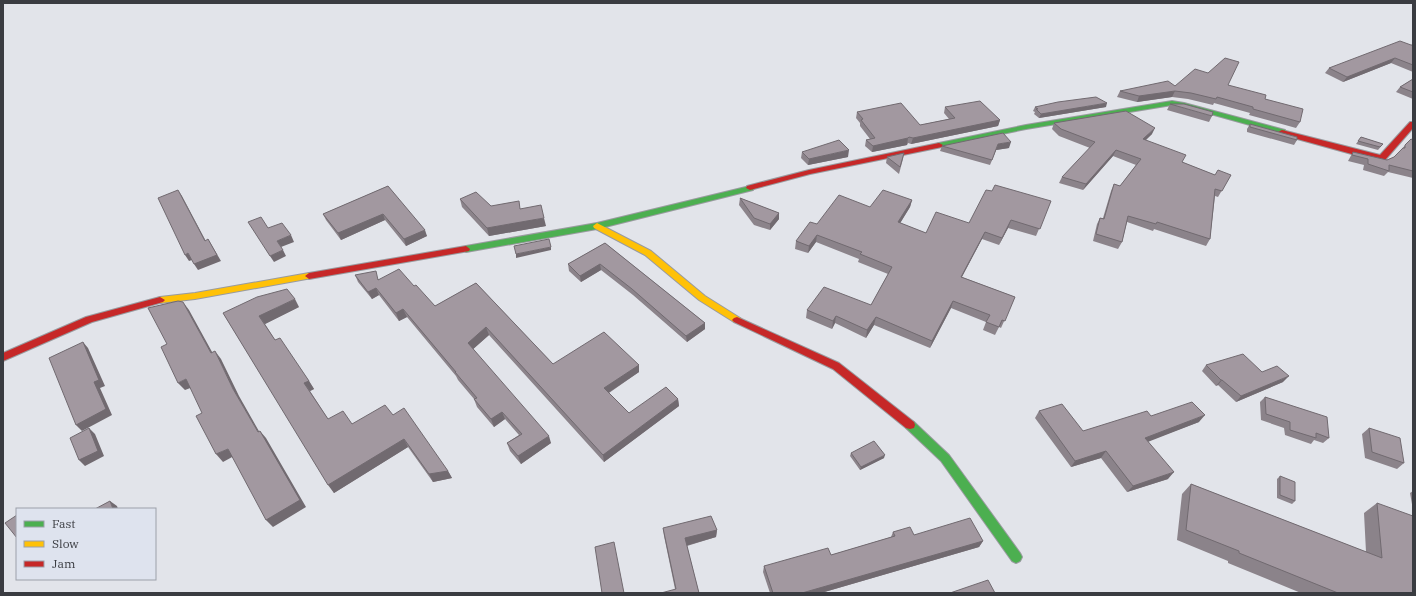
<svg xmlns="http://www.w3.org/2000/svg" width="1416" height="596" font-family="'IBM Plex Serif',serif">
<rect width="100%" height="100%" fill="#e2e4ea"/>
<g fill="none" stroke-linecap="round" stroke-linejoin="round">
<defs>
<path id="fast" d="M1172,101L1184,103L1285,130L1286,132L1282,134L1182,106L1172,105L1026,129L939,147L935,145L939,143L1026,125Z
M750,186L754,188L753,190L597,229L466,252L462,249L466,246L597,223Z
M910,421L914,422L949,455L1020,553L1022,557L1020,561L1016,563L1012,561L941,461L906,428L905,425L906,422Z"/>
<path id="slow" d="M597,223L651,251L705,296L740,318L742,320L740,322H734L699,300L645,255L594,228L593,226Z
M309,273L313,276L312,278L195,299L160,303L155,300L160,297L195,293Z"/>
<path id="jam" d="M1410,122H1413V128L1385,160H1382L1359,156L1279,134L1278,132L1282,130L1380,155Z
M939,143L943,145L942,147L810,174L750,190L746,188L747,186L809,170Z
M466,246L470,249L469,251L309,279L305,276L309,273Z
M160,297L165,300L163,302L92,322L3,361V353L86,317Z
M737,317L839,363L914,422L915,425L914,428L910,429L906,428L833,369L734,322L732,320L734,318Z"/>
</defs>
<!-- fast casing -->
<use href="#fast" stroke="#999b9f" stroke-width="2"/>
<!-- slow casing -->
<use href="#slow" stroke="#999b9f" stroke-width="2"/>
<!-- jam casing -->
<use href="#jam" stroke="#999b9f" stroke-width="2"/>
<!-- fast -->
<use href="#fast" fill="#4caf50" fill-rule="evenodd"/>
<!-- slow -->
<use href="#slow" fill="#ffc107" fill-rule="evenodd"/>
<!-- jam -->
<use href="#jam" fill="#c62828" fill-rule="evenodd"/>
</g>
<!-- wall -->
<path fill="#8b838a" d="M1411,45H1413V72L1391,63L1343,82L1325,73L1329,68Z
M1413,79V99L1396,92L1400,87Z
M1228,85L1265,99L1300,122L1296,128L1249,115L1250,113L1214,103L1213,105L1188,99L1172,97L1137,102L1117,97L1120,91Z
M1170,104L1212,116L1209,122L1167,110Z
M945,107L1000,120L998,126L911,144L908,143L907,145L872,152L865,146L866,140L870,139L860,126V123L856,118L857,112L920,125L949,119L944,113Z
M1035,107H1106L1039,118L1034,114L1035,112L1033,111Z
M1054,123L1152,134L1146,140L1182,162L1215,175H1231L1218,197L1215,196L1210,239L1206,246L1154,229L1153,231L1127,222L1122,242L1118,249L1093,241L1097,224L1100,218H1103L1111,191L1114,184L1120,186L1136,165L1113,156L1083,190L1059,183L1062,177L1090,148L1059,136L1052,129Z
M1250,124L1297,140L1294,145L1247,132V129Z
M1361,137L1383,144L1378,150L1356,144Z
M1411,139L1413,140V178L1388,172L1384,176L1363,170L1364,165L1348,161L1353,152L1387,160L1394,157Z
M942,146L1009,148L996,150L990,165L940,151Z
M802,152L848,157L808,165L801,158Z
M904,153L903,159L899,174L886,163L887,157Z
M388,186L427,236L406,246L385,220L341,240L326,220L323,214Z
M992,191L1051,201L1036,236L1008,228L999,245L982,239L962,277L1015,297L1001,328L999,327L995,335L983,330L986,322L951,308L930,348L874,325L866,338L835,323L832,329L806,318L807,310L871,305L888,274L858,262L859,259L816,242L808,253L795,249L796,241L817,224L870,207L912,200L910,207L900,223L926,233L969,223Z
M740,198L779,213V219L770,230L754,225L739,205Z
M460,199L491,206L521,209L546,226L489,236L462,207Z
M605,243L705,323V329L687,342L633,295L601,270L581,282L569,271L568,264Z
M355,275L414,286L435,306L476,283L553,364L639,365V372L609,393L629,413L678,399L679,406L604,462L489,335L473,349L551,443L521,464L510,451L507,443L519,435L505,419L494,427L477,407L474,399L458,380L456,376L407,317L399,321L379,295L372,299L358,282Z
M299,307L265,324L275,340L309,381L314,389L310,391L328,419L352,424L393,415L448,471L452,478L433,482L408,447L334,493L223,313Z
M1206,365L1262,372L1283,382L1236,402L1218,385L1216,386L1202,371Z
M1265,397L1329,438L1323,443L1314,440L1311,444L1285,435L1284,428L1261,420L1260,402Z
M1039,411L1083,431L1151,416L1199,422L1148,441L1168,479L1127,492L1101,458L1071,467L1035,418Z
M1369,428L1404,463L1397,469L1365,458L1362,434Z
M851,453L884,458L860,470L850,456Z
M1280,476L1295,501L1292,504L1277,498V479Z
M1191,484L1366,552L1364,513L1377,503L1413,593H1301L1228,563V561L1177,540L1182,494Z
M1413,491V510L1410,493Z
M663,528L717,530L716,537L687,546L699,593L675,589L664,536Z
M893,532L914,535L983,541L979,547L821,593H770L763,572L764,566L831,555L891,537Z"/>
<!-- shaded-wall -->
<path fill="#716a70" d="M1395,58L1391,63L1343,82L1347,77Z
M1175,91L1172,97L1137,102L1139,96Z
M1107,103L1106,107L1039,118L1041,114Z
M1000,120L998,126L911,144L913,138Z
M1155,128L1152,134L1140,145L1143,139Z
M908,138L907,145L872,152L873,146Z
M1011,142L1009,148L996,150L990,165L998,144Z
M849,150L848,157L808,165L809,159Z
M1116,150L1113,156L1083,190L1086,184Z
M178,190L182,196L209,247L205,241Z
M912,200L910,207L896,230L898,222Z
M779,213V219L770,230V224Z
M383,214L385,220L341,240L338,233Z
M544,218L546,226L489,236L487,228Z
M1011,220L1008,228L999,245L1002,238Z
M425,230L427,236L406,246L404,239Z
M985,232L982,239L958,284L961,277Z
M291,235L294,242L281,247L277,241Z
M817,235L816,242L808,253L809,246Z
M208,239L221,261L198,270L194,264Z
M551,247V250L516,258V254Z
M283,250L286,256L274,262L270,256Z
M188,253L192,260L189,261L185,255Z
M600,264L601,270L581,282L580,276Z
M376,288L379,295L372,299L368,292Z
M295,299L299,307L265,324L259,316Z
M953,301L951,308L930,348L932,341Z
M183,302L189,310L217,361L211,353Z
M403,309L407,317L399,321L396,313Z
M836,316L835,323L832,329L833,321Z
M876,317L874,325L866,338L867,330Z
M705,323V329L687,342L686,336Z
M486,327L489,335L471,351L468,343Z
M83,342L88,348L105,386L100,388L112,415L82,431L76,425L94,382Z
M215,351L221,359L239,396L264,440L258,432L233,389Z
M639,365V372L605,395L604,388Z
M1289,376L1283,382L1236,402L1241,396Z
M186,379L193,387L185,390L178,383Z
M1221,380H1222L1218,385L1216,386Z
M309,381L314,389L310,391L304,383Z
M678,399L679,406L604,462L603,455Z
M502,412L505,419L494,427L491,419Z
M1205,415L1199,422L1140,445L1145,438Z
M89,428L95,434L104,456L85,466L79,460Z
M260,431L266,438L306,507L273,527L266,520Z
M549,436L551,443L521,464L518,456Z
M404,439L408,447L334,493L328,485Z
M228,449L234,456L223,462L216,454Z
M1106,451L1101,458L1071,467L1075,461Z
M885,455L884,458L860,470L861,467Z
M448,471L452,478L433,482L429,474Z
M1174,472L1168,479L1127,492L1133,486Z
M110,501L117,506L118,509H113Z
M717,530L716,537L685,546V538Z
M983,541L979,547L821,593H802Z"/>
<!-- building -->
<path fill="#a298a0" stroke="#716a70" d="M1400,41L1411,45H1413V65L1395,58L1347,77L1329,68Z
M1225,58L1239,62L1228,85L1266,95L1265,99L1303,109L1300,122L1253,109V107L1217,97L1216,99L1191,93L1175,91L1139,96L1120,91L1168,81L1175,86L1195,69L1208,73Z
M1413,79V92L1400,87Z
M1096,97L1107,103L1041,114L1036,109H1038L1035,107L1058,102Z
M980,101L1000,120L913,138L909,137L908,138L873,146L866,140L875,138L861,120L863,119L857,112L901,103L920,125L955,118L945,107Z
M1170,104H1184L1213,112L1212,116Z
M1126,111L1155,128L1143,139L1186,155L1182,162L1215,175L1218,170L1231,175L1222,191L1215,189L1210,239L1157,222L1156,224L1128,216L1122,242L1096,234L1100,218L1104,219L1114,184L1120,186L1141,159L1116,150L1086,184L1062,177L1095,142L1061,129L1054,123Z
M1250,124L1297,137V140L1250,127Z
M1003,133L1011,142L998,144L992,160L942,146Z
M1361,137L1383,144L1380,147L1358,141Z
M1411,139L1413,140V171L1389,165V171L1368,164V159L1352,155L1353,152L1387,160L1394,157L1403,148H1405V145Z
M839,140L849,150L809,159L802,152Z
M904,153L900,167L887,157Z
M995,185L1051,201L1040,229L1011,220L1002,238L985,232L961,277L1015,297L1005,321L1002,320L999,327L986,322L990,315L953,301L932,341L876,317L867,330L836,316L833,321L807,310L824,287L871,305L892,267L860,254L862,252L817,235L809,246L796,241L810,222L817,224L839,195L870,207L883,190L912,200L898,222L926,233L936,212L969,223L986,190L992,191Z
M388,186L425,230L404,239L383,214L338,233L323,214Z
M178,190L205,241L208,239L217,255L194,264L188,253L185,255L158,198Z
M476,192L491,206L519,201L520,209L541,205L544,218L487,228L460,199Z
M740,198L779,213L770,224L754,218Z
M261,217L268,228L282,223L291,235L277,241L283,250L270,256L248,222Z
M549,239L551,247L516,254L514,246Z
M605,243L705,323L686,336L632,289L600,264L580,276L568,264Z
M399,269L414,286L416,285L435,306L476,283L553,364L604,332L639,365L604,388L629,413L666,387L678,399L603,455L486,327L468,343L549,436L518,456L507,443L522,434L502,412L491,419L474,399L477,398L455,372H456L403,309L396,313L376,288L368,292L355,275L376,271L378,280Z
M287,289L295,299L259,316L275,340L280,338L309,381L304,383L328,419L343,411L352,424L385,405L393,415L404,408L448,471L429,474L404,439L328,485L223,313L257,297Z
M178,301L183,302L211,353L215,351L233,389L258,432L260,431L300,500L266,520L228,449L216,454L196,416L202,413L186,379L178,383L161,347L167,344L148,308Z
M83,342L99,380L94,382L106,409L76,425L49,358Z
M1243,354L1262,372L1277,366L1289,376L1241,396L1222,380H1221L1206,365Z
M1265,397L1327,417L1329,438L1316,433V438L1290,430V422L1266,414Z
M1192,402L1205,415L1145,438L1174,472L1133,486L1106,451L1075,461L1039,411L1062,404L1083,431L1147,411L1151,416Z
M89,428L98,451L79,460L70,438Z
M1369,428L1400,438L1404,463L1372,452Z
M874,441L885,455L861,467L851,453Z
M1280,476L1295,482V501L1280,495Z
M1191,484L1382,558L1377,503L1413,516V593H1338L1239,553V551L1186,530Z
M110,501L113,509H95Z
M17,515V538L5,523Z
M711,516L717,530L685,538L699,593H661L676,589L663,528Z
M970,518L983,541L802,593H773L764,566L828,548L831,555L895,536L893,532L910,527L914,535Z
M614,542L624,593H602L595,547Z
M988,580L995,593H950Z"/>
<!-- border -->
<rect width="1416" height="596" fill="none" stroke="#3a3c41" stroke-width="8"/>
<!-- legend -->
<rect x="16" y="508" width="140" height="72" fill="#dee3ee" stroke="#9ca0a9"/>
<rect x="24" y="521" width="20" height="6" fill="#4caf50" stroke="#9ca0a9"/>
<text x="52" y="528" font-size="12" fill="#3a3c41">Fast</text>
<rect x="24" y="541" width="20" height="6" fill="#ffc107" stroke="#9ca0a9"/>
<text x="52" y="548" font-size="12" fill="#3a3c41">Slow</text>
<rect x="24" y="561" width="20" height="6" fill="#c62828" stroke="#9ca0a9"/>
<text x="52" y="568" font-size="12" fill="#3a3c41">Jam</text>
</svg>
